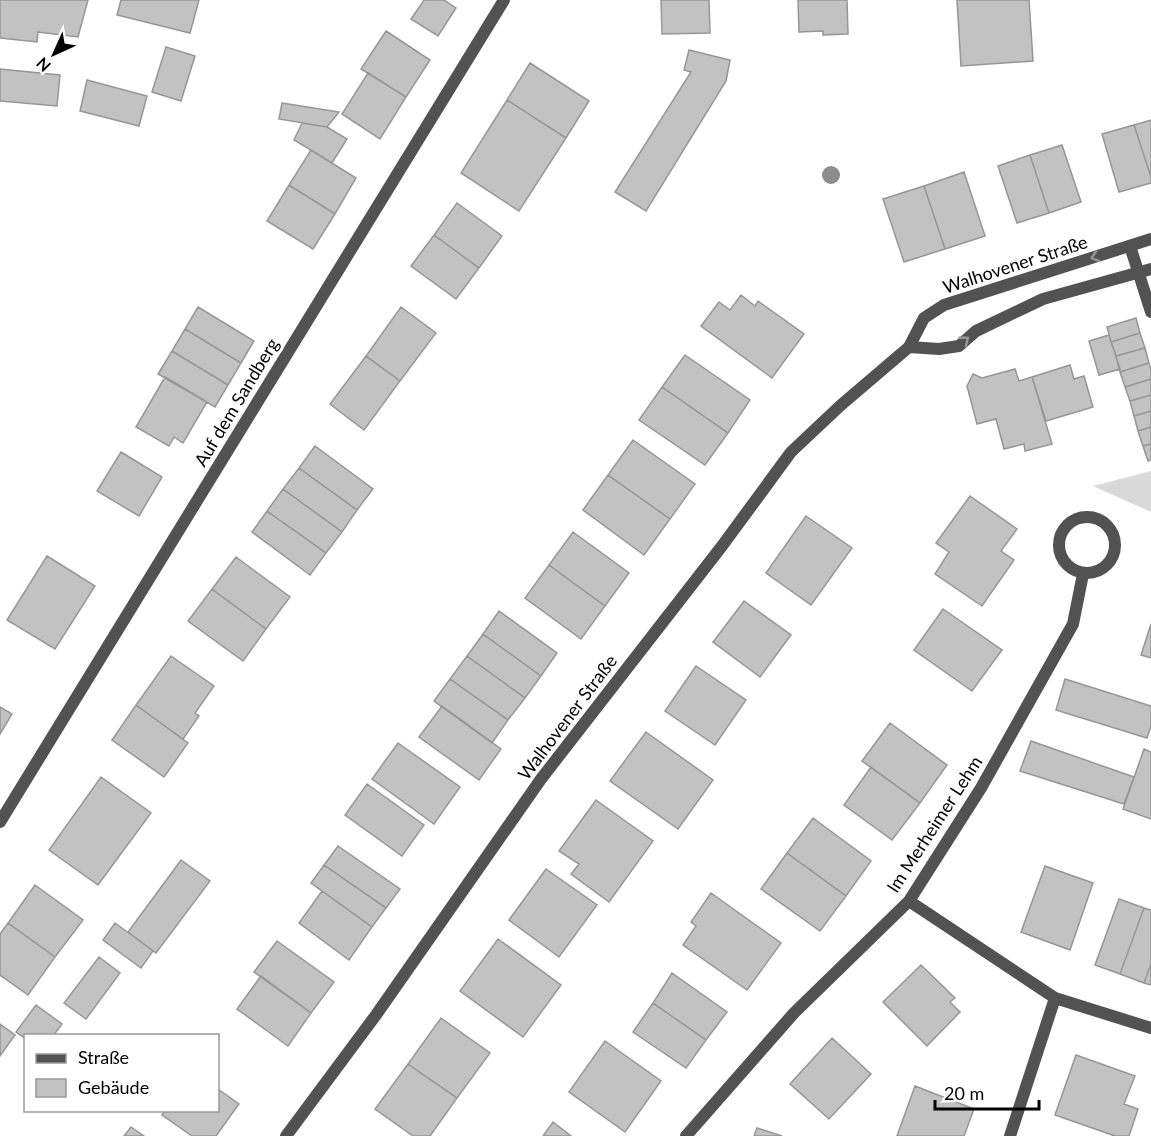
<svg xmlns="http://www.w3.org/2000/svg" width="1151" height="1136" font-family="Lato,sans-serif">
<rect width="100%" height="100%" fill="#fff"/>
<!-- green -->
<path fill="#d9d9d9" d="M1151,471V512L1093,486Z"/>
<!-- building -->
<path fill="#c2c2c2" stroke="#969696" stroke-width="1.5" d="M0,0H88L78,37L38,32L37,42L0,38Z
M121,0H199L190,33L117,15Z
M424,0H444L456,8L438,36L411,19Z
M661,0H709L710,33L662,34Z
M798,0H847L848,34L823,35V31L799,32Z
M957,0H1029L1033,61L961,66Z
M386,31L430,60L406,97L361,69Z
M166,47L195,56L181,101L152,92Z
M689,50L730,60L726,81L646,211L615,192L691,72L684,70Z
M530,63L589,101L566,138L507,100Z
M0,69L60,75L57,106L0,101Z
M368,73L406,97L380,139L342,114Z
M87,80L147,96L139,126L80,111Z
M507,100L566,138L519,211L461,173Z
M282,103L339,112L327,127L279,119Z
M1151,120V177L1134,125Z
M302,123L327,127L347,139L332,163L294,140Z
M1134,125L1151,177V183L1119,192L1102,134Z
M1062,145L1081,202L1049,213L1030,155Z
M311,150L356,178L335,214L289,185Z
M1030,155L1049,213L1017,223L998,166Z
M964,172L985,236L945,249L924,186Z
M289,185L335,214L313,249L267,221Z
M924,186L945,249L904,262L883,199Z
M457,203L502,236L479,268L434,235Z
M434,235L479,268L456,299L411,266Z
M741,295L755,306L758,301L804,334L772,378L701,326L719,302L730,310Z
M198,307L254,341L241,363L185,329Z
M401,307L436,333L400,381L366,356Z
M1136,318L1140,333L1111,342L1107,327Z
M185,329L241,363L228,385L172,351Z
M1140,333L1145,348L1116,356L1111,342Z
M1109,335L1120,369L1099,375L1089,341Z
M1145,348L1149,363L1120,372L1116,356Z
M172,351L228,385L215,407L158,374Z
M685,355L750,400L728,433L662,387Z
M366,356L400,381L364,430L330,404Z
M1149,363L1151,369V379L1125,387L1120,372Z
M1070,365L1074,379L1084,376L1093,407L1046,421L1032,377Z
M1015,369L1019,381L1032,377L1052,444L1025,451L1024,444L1004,449L996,419L977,424L967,386L973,374L982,378Z
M165,377L207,402L183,443L174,437L169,446L136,427Z
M1151,379V395L1130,401L1125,387Z
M662,387L728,433L705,465L639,420Z
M1151,395V411L1134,416L1130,401Z
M1151,411V427L1138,431L1134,416Z
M1151,427V444L1143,446L1138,431Z
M633,440L695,484L670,519L608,475Z
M1151,444V460L1148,461L1143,446Z
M315,446L373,489L357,510L299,468Z
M121,452L162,477L139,516L97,491Z
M299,468L357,510L342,532L283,489Z
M608,475L670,519L644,555L583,510Z
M283,489L342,532L326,553L267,511Z
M970,496L1017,529L1001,551L1014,560L982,606L935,574L949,552L936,543Z
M267,511L326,553L310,575L252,532Z
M806,516L852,548L811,605L766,573Z
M573,532L629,573L605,606L549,565Z
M47,556L95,586L55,649L7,620Z
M236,557L290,597L266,629L212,589Z
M549,565L605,606L581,639L525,598Z
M212,589L266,629L243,661L188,621Z
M744,601L791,635L760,677L713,642Z
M943,609L1002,650L972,691L914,650Z
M499,611L557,653L541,676L483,634Z
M1151,624V658L1141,655Z
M483,634L541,676L525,698L467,656Z
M171,656L214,686L195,713L199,716L183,739L136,705Z
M467,656L525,698L508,720L450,679Z
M696,666L746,700L715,745L665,711Z
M450,679L508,720L492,743L434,701Z
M1065,679L1151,706V726L1147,738L1056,710Z
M136,705L188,743L164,777L112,740Z
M442,706L501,749L479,780L419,737Z
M0,707L12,714L0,734Z
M890,723L947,765L920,803L862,761Z
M646,732L713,780L678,829L610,781Z
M1031,741L1134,777L1124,804L1020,771Z
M398,743L460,787L434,824L372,779Z
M1144,749L1151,752V819L1123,809Z
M871,767L920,803L892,840L844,805Z
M101,777L151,813L98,885L49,850Z
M367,784L424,825L402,856L345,815Z
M596,800L653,841L609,902L571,874L579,864L559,851Z
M813,818L871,861L846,896L787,853Z
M338,846L400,889L386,908L324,865Z
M787,853L846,896L820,931L761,889Z
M181,860L210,881L156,953L128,932Z
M324,865L386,908L372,927L311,883Z
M1045,866L1093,883L1070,950L1021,932Z
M546,869L597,905L559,957L509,920Z
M35,885L83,920L55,957L8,923Z
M322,891L372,927L349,960L299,923Z
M711,893L781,943L747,990L683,945L696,926L691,922Z
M1119,899L1144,908L1120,974L1095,965Z
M1144,908L1151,910V964L1144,983L1120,974Z
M8,923L55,957L28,995L0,975V934Z
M115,923L153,951L141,968L103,940Z
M498,939L561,985L523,1037L460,991Z
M277,941L334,982L311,1013L254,972Z
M99,957L120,973L86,1019L64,1003Z
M1151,964V985L1144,983Z
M921,965L955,998L950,1002L960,1012L927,1046L883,1002Z
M672,973L727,1012L706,1040L653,1003Z
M261,976L311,1013L288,1046L237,1009Z
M653,1003L706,1040L686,1068L633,1032Z
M36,1005L62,1024L53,1036H26V1039L16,1032Z
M441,1018L490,1053L457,1098L408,1064Z
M0,1024L15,1035L0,1056Z
M832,1038L871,1074L829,1119L790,1084Z
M605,1041L661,1081L625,1132L569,1092Z
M1076,1055L1135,1076L1124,1104L1138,1109L1129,1136H1115L1055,1115Z
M408,1064L457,1098L430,1136H413L375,1109Z
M915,1086L974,1109L964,1136H897Z
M218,1089L239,1104L216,1136H192L162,1115L165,1110H218Z
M553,1122L571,1136H543Z
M131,1127L144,1136H124Z
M757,1128L782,1136H754Z"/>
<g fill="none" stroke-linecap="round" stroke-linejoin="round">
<!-- service -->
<path stroke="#525252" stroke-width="12" d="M1130,246L1151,312"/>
<!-- minor -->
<path stroke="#525252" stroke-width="12" d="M909,347L939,349L959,346L976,331L1043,299L1151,269
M1059 545a28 28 0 1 1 56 0a28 28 0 1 1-56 0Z
M0,822L504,0
M909,901L1055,998L1151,1028
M286,1136L376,1015L541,779L722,546L791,452L841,405L909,347L924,318L944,305L1151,239
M686,1136L794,1013L909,901L981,788L1073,624L1083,574
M1010,1136L1055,998"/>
</g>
<!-- trees -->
<circle fill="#8d8d8d" cx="831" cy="175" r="9"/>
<!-- one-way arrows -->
<defs><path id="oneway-chevron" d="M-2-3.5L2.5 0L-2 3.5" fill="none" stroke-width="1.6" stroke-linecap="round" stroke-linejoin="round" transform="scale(1.5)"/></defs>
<g stroke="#979797">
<use href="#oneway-chevron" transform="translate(1095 257) rotate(162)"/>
<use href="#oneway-chevron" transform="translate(965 340) rotate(-38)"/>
</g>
<g text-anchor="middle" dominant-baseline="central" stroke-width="6" stroke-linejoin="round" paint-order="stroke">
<!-- street labels -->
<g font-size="18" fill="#000" stroke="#fff">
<text transform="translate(1015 264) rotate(-18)">Walhovener Straße</text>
<text transform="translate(236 402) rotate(-59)">Auf dem Sandberg</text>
<text transform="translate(567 717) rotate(-53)">Walhovener Straße</text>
<text transform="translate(934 824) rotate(-57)">Im Merheimer Lehm</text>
</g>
</g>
<!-- legend -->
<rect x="24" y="1034" width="195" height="78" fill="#ffffff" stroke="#999999" stroke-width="1.5"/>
<rect x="36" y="1054" width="30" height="9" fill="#525252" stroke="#999999" stroke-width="1.5"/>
<text x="78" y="1064" font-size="18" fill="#000000">Straße</text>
<rect x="36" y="1079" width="30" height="18" fill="#c2c2c2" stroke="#999999" stroke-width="1.5"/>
<text x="78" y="1094" font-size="18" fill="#000000">Gebäude</text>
<!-- north arrow -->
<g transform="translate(54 54) rotate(225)" stroke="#ffffff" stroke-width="4.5" paint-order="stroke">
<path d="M0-4.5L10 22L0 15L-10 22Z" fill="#000000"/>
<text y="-9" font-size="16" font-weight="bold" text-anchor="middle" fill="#000000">N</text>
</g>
<!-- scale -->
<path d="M935 1100v9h104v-9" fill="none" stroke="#000000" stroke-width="3"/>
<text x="944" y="1100" font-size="18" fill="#000000" stroke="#ffffff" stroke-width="4.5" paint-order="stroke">20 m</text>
</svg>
